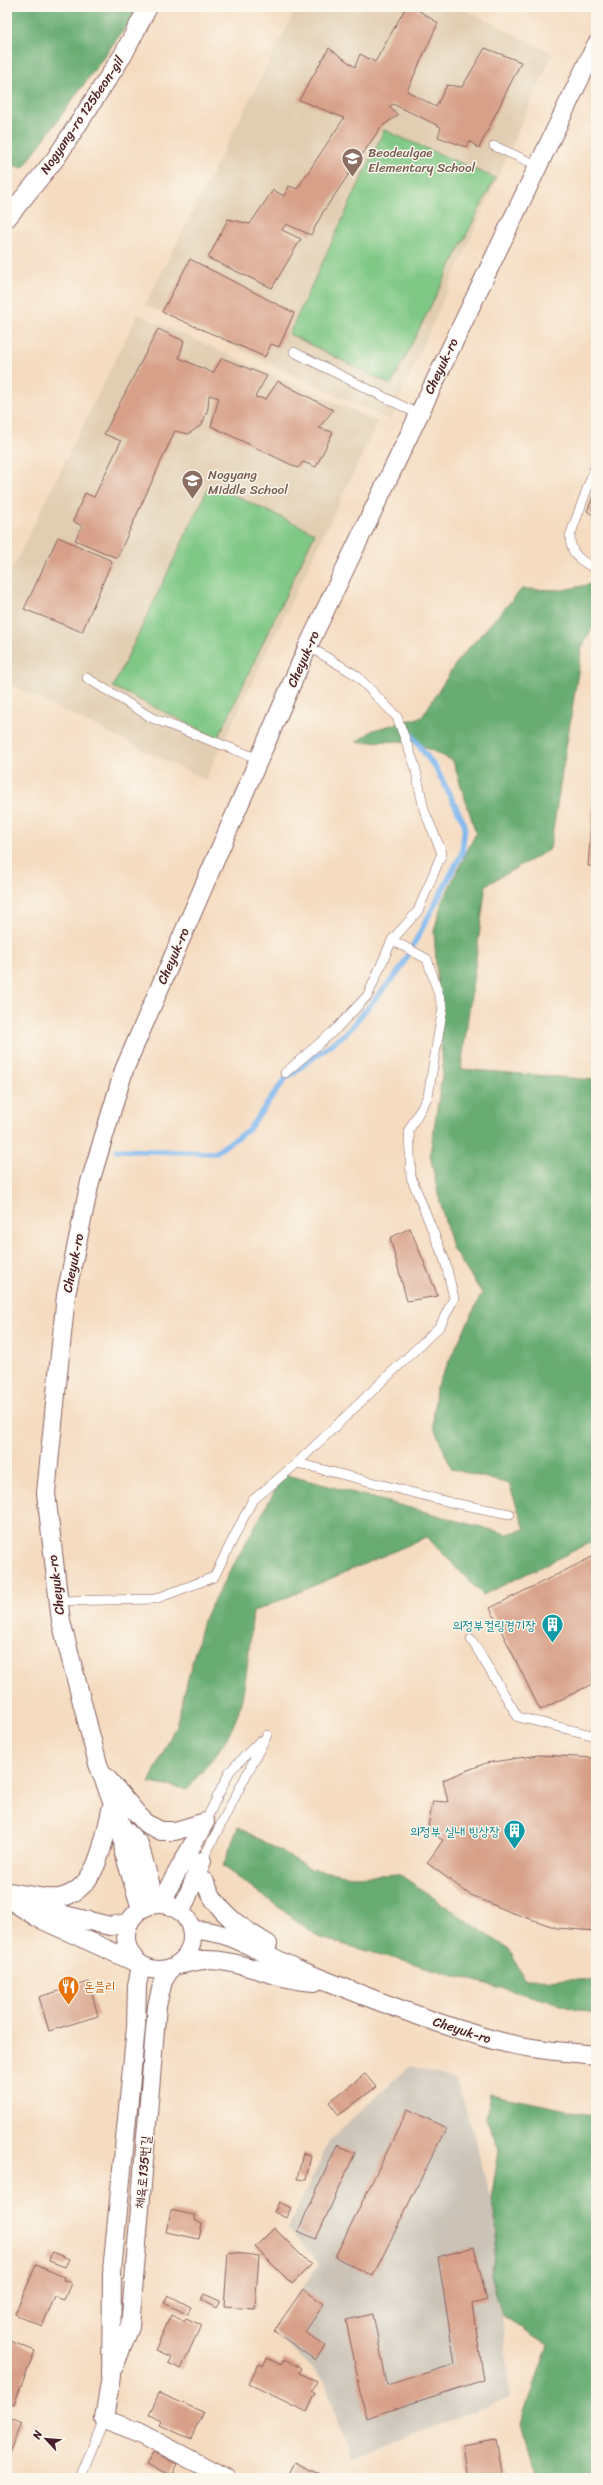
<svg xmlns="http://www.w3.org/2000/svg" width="603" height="2485" font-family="Sriracha,'Poor Story',sans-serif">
<rect width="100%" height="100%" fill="#fbf7ec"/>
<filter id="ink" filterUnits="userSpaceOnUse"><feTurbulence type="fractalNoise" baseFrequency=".025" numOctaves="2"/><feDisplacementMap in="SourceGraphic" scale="8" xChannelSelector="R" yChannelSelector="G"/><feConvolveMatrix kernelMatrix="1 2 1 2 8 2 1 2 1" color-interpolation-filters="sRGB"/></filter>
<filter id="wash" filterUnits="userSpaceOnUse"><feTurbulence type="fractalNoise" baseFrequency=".012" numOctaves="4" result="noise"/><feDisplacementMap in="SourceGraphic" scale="16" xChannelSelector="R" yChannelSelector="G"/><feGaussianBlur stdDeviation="0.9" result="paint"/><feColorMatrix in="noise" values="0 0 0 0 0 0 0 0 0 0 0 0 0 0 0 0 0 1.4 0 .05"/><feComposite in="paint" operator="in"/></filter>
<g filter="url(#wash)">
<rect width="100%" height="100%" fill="#f5dcc1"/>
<!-- built -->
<path fill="#e1cdb1" d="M297,7H460L553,53L390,420L145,305Z
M138,314L378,422L205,780L7,683V579Z"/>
<!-- industrial -->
<path fill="#cbc3b8" d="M410,2066L456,2080L475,2137L498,2231L491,2275L502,2315L510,2398L350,2458L325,2381L274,2331L319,2264L288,2229L331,2138Z"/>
<!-- green -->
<path fill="#7fc885" stroke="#647458" d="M384,130L495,178L391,385L289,334Z
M210,484L315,533L218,738L113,687Z"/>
<!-- forest -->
<path fill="#67ac72" stroke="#58664e" d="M7,7H138L135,14L23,168L7,164Z
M596,583V621L582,647L550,849L486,885L461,1069L596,1080V1540L483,1595L427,1537L253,1612C249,1646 247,1696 233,1726C221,1751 204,1770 186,1789L149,1783L176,1725L203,1620L284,1474L507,1534L525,1529L509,1484L452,1469L433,1425L436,1388L482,1293L452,1248L438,1194L430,1154L443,1070L434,931L442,902L476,833L453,761L413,741L356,742L373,730L422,717L458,660L522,589L563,590Z
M238,1827L311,1869L352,1876L399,1874L510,1950L524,1979L596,1980V2014L320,1938L223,1866Z
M490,2094L596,2116V2478H534L521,2424L548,2345L502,2315L491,2275L498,2231L491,2200L499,2150L486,2118Z"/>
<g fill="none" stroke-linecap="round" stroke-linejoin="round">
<!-- stream -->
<path stroke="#7fb8f0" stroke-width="5.5" d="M117,1150L215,1153L249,1129L285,1079L346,1033L400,970L462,853L465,825L437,770L404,725"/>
</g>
<g id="blocks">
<!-- building -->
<path fill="#d8a088" d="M406,7H413L438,23L407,91L436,107L447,85L462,87L485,48L521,62L479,148L469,141L466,147L438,137L441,127L393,104L389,107L398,115L381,127L323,212L311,235L286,224L282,230L301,239L272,288L208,258L228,219L250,224L273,190L284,196L289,186L297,189L344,118L299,100L329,48L355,67L360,54L375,62Z
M190,259L294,313L279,347L271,344L265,357L162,312Z
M158,329L184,341L179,358L213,373L222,358L267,376L255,397L266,399L278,381L333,410L319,428L333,432L316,467L303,462L298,468L211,426L219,398L209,395L208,408L202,425L188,434L175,431L117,558L75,540L82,526L73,521L85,493L94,497L121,441L104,434Z
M596,489V517L587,511Z
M58,537L112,561L82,632L24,609Z
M595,774H596V866H588Z
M410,1228L438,1296L407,1301L390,1238Z
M596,1555V1682L540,1710L490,1608Z
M539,1755L596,1758V1931L557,1928L510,1912L469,1894L427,1863L443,1840L427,1832L433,1801L448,1802L443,1780L486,1763Z
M89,1982L98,2016L49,2031L39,1997Z
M365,2074L376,2087L339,2115L329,2102Z
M408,2109L446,2128L373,2276L335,2257Z
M337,2145L355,2153L316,2239L298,2231Z
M303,2153L311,2155L306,2180L297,2179Z
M279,2202L291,2208L286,2218L274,2212Z
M171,2210L194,2215L196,2221L202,2224L199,2239L166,2232Z
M274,2228L311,2265L292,2284L255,2247Z
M474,2247L487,2300L472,2304L484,2380L366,2418L346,2320L373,2314L387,2385L455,2364L438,2257Z
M52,2252L69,2259L65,2267L49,2261Z
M228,2252L259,2256L255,2309L224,2307Z
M36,2265L64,2277L63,2280L71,2283L64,2300L55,2297L42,2326L15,2314Z
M303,2289L324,2304L305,2332L325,2346L315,2360L274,2331Z
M204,2294L220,2301L216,2308L201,2300Z
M168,2295L191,2307L187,2314L164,2303Z
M171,2315L184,2321L186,2318L201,2325L181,2369L168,2363L171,2357L155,2350Z
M8,2340L35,2351L14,2404L7,2401Z
M267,2358L281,2365L284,2359L301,2368L299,2373L317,2381L312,2391L316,2393L307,2412L249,2384L259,2364L263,2366Z
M159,2393L203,2412L191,2439L160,2425L162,2421L149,2415Z
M7,2416L22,2423L7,2457Z
M496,2439L503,2478H467L462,2445Z
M153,2452L177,2464L171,2477L146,2465Z
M295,2462L326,2478H287Z"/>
</g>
</g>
<g filter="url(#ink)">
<use href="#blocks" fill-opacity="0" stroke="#866160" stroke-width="1"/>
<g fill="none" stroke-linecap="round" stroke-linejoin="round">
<defs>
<path id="service" d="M494,146L537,165
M294,352L418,414
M596,464L570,536C570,555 581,561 596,569
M87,678L152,718L259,759
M285,1073L337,1028L368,995L392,940L418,911L442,853L424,810L415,766L397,717L356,675L308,646
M297,1463L440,1326L454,1298L445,1261L411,1177L409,1130L428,1096L443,1007L427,959L392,940
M58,1601L155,1599L214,1577L252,1501L297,1463L453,1503L510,1514
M471,1639L518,1717L596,1736
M205,1822L230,1771L260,1741
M203,1865L202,1861L267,1735
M80,2478L104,2419"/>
<path id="minor" d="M7,218L56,158L123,55L148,7
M106,1777L145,1823L161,1831H175L205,1822
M122,1827L124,1853L141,1909
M205,1882C216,1912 241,1928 268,1944
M7,1892C19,1893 49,1900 59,1898C99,1890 104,1838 112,1806
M7,1898L38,1918L137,1963
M126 1937a33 33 0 1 1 66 0a33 33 0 1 1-66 0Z
M156,1904L139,1844L122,1827L98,1764L61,1621L46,1493L66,1295L90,1182L124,1070L308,646L596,45
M163,1904L170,1885L205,1822
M32,1907L110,1926L128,1923
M181,1912L202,1861
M191,1930C229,1929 262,1954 295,1968C358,1994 429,2022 494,2040C526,2049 563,2052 596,2055
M176,1965C185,1964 195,1961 204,1960C242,1959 278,1981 315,1982
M141,1966L137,1985L136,2027L112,2271L111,2376L104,2419L138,2432L226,2478
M114,2367L130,2327L157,2006L163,1981L171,1968"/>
</defs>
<!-- service casing -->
<use href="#service" stroke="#866160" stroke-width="10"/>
<!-- minor casing -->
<use href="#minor" stroke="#866160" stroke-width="20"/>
<!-- service -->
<use href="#service" stroke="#fff" stroke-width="9"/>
<!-- minor -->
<use href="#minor" stroke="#fff" stroke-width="18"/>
</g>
</g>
<!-- icons -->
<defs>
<symbol id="school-pin" viewBox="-11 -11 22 30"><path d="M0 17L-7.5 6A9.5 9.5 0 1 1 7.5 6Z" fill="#8d6e63" stroke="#fbf7ec"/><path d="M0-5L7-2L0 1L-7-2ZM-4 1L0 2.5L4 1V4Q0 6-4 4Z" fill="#fff"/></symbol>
<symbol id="building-pin" viewBox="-11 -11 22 30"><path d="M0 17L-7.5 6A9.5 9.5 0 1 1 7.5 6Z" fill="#0f9aa8" stroke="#fbf7ec"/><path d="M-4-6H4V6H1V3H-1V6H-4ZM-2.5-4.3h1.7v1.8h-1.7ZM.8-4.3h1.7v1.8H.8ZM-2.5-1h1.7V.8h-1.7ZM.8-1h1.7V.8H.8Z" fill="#fff"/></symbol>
<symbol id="restaurant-pin" viewBox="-11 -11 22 30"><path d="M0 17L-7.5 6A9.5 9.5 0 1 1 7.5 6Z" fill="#e8710a" stroke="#fbf7ec"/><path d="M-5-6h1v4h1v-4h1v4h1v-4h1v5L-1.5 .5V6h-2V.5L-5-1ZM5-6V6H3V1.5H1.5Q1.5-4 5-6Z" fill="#fff"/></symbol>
</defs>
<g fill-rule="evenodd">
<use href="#school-pin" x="340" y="146" width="25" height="34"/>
<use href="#school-pin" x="180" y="468" width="25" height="34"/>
<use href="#building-pin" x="540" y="1612" width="25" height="34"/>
<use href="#building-pin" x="502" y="1818" width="25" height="34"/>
<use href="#restaurant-pin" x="56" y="1974" width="25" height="34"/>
</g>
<g text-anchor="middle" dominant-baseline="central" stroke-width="3" stroke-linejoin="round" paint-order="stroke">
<!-- street labels -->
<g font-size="13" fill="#4a1f2b" stroke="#fbf7ec">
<text transform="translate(82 115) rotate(-56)">Nogyang-ro 125beon-gil</text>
<text transform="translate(441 366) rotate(-64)">Cheyuk-ro</text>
<text transform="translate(303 659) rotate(-66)">Cheyuk-ro</text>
<text transform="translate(173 956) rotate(-66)">Cheyuk-ro</text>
<text transform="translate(73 1263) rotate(-78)">Cheyuk-ro</text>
<text transform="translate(56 1585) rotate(-97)">Cheyuk-ro</text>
<text transform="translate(462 2030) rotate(18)">Cheyuk-ro</text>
<text transform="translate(143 2172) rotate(-85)">체육로135번길</text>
</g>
<!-- education labels -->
<g font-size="13" fill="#785e54" stroke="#fbf7ec" text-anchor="start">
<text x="368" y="152">Beodeulgae<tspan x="368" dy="15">Elementary School</tspan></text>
<text x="208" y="474">Nogyang<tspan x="208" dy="15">Middle School</tspan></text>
</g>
<!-- culture labels -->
<g font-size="13" fill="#0d838f" stroke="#fbf7ec" text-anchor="end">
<text x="536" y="1625">의정부컬링경기장</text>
<text x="500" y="1831">의정부 실내 빙상장</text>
</g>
<!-- food labels -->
<g font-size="13" fill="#c56008" stroke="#fbf7ec" text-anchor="start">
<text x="84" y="1986">돈블리</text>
</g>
</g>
<!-- margin -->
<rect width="603" height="2485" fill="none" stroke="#fbf7ec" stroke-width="24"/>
<!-- north arrow -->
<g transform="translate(46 2439) rotate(296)" stroke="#fbf7ec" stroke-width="3" paint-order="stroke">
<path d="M0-3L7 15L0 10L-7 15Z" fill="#4a1f2b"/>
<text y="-6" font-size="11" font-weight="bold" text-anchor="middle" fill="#4a1f2b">N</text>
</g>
</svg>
